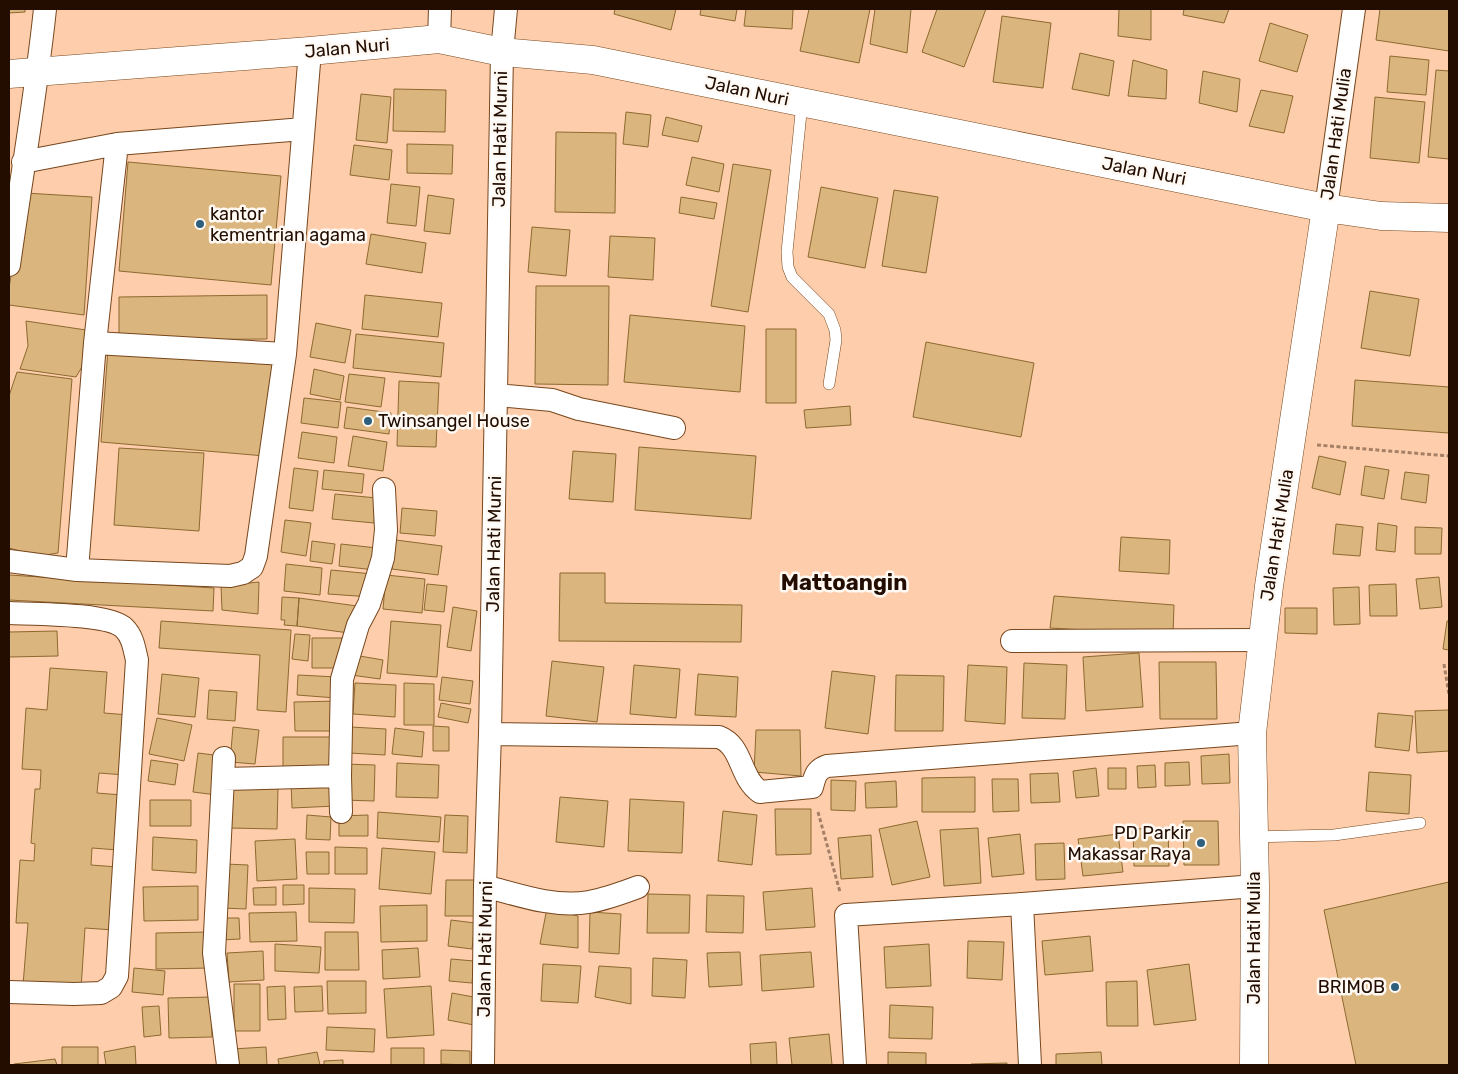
<svg xmlns="http://www.w3.org/2000/svg" width="1458" height="1074" font-family="Rubik,sans-serif">
<rect width="100%" height="100%" fill="#feceac"/>
<!-- building -->
<path fill="#dab57d" stroke="#8d692f" d="M9,9H25V12L9,13Z
M615,9H676L671,30L614,14Z
M701,9H737L735,21L700,15Z
M746,9H793L792,29L744,26Z
M809,9H870L859,63L800,51Z
M875,9H911L907,53L870,44Z
M937,9H986L964,67L922,52Z
M1119,9H1151V40L1118,36Z
M1184,9H1229L1224,23L1183,15Z
M1380,9H1449V51L1376,40Z
M1002,16L1051,23L1043,88L993,82Z
M1270,23L1308,35L1297,72L1259,61Z
M1080,53L1114,61L1109,96L1072,89Z
M1390,56L1429,60L1426,95L1387,92Z
M1133,60L1167,70L1166,99L1128,96Z
M1436,70L1449,71V159L1428,157Z
M1203,71L1240,79L1237,112L1199,103Z
M394,89L446,90L445,132L393,131Z
M1261,90L1293,96L1284,133L1249,126Z
M361,94L391,97L387,143L356,140Z
M1375,97L1425,102L1419,163L1370,158Z
M626,112L651,115L648,147L623,144Z
M666,117L702,126L698,142L662,135Z
M556,132L616,133L615,213L555,212Z
M407,144L453,145L452,174L407,173Z
M354,145L392,150L389,180L350,175Z
M692,157L724,164L719,192L686,185Z
M128,162L281,176L271,285L119,271Z
M733,164L771,170L748,312L711,306Z
M391,184L420,187L416,226L387,223Z
M821,187L878,198L865,268L808,257Z
M894,190L938,197L926,273L882,266Z
M25,193L92,197L84,315L9,305V288Z
M428,195L454,199L450,234L424,231Z
M681,197L717,203L714,219L679,213Z
M532,227L570,230L566,276L528,272Z
M371,234L426,243L422,273L366,264Z
M610,236L655,238L653,280L608,277Z
M536,286H609L608,385L535,384Z
M1370,291L1419,299L1410,356L1361,348Z
M267,295V339L119,340V297Z
M365,295L442,303L438,337L362,329Z
M630,315L745,326L740,392L624,382Z
M26,321L86,330L89,355L76,377L20,369L28,346Z
M316,323L351,330L345,363L310,357Z
M766,329H796V403H766Z
M356,334L444,343L441,377L353,368Z
M926,342L1034,363L1021,437L913,417Z
M108,349L273,362L265,456L101,442Z
M314,369L344,376L340,400L310,394Z
M17,372L72,379L58,553L39,556L9,548V396Z
M349,374L385,378L381,407L345,402Z
M1355,380L1449,387V433L1352,426Z
M399,381L439,383L436,447L397,446Z
M304,398L341,402L338,428L301,423Z
M850,406L851,425L806,428L804,410Z
M347,407L391,413L389,434L344,428Z
M302,432L337,437L334,463L298,458Z
M353,436L387,442L383,471L348,466Z
M639,447L756,456L751,519L635,510Z
M119,448L204,453L199,531L114,525Z
M573,451L616,454L613,502L569,499Z
M1319,456L1346,462L1340,495L1312,488Z
M1365,466L1389,470L1384,499L1361,495Z
M294,468L318,471L313,511L289,508Z
M324,470L364,474L362,493L322,489Z
M1405,472L1429,475L1426,503L1401,499Z
M335,494L377,498L374,523L332,519Z
M402,508L437,511L435,536L400,533Z
M285,520L311,523L306,556L281,552Z
M1378,523L1397,526L1395,552L1376,550Z
M1336,524L1363,527L1360,556L1333,554Z
M1415,527L1442,528L1441,554H1415Z
M1121,537L1170,540L1169,574L1119,571Z
M396,540L442,546L438,575L392,569Z
M312,541L335,544L332,564L310,561Z
M341,544L377,548L375,570L339,566Z
M286,564L322,568L320,595L284,591Z
M331,570L373,574L371,597L328,594Z
M560,573H605V603L742,605L741,642L559,641Z
M9,575L214,588L213,611L9,600Z
M386,575L425,579L422,613L383,609Z
M1439,577L1442,607L1420,609L1416,579Z
M259,582L258,614L222,610L221,586Z
M427,584L447,586L444,612L424,610Z
M1396,584L1397,616H1370L1369,585Z
M1359,587L1360,624L1334,625L1333,588Z
M1054,596L1174,605L1173,635L1050,628Z
M282,597L299,598L297,626L284,625L285,620H281Z
M299,598L357,606L349,633L297,626Z
M453,607L477,611L471,651L447,647Z
M1285,608H1317V634L1285,633Z
M161,621L291,630L286,712L257,710L260,655L159,648Z
M391,621L441,625L437,677L387,673Z
M1447,621H1449V650L1443,649Z
M57,631L58,656L9,657V632Z
M295,634L310,635L308,661L292,659Z
M312,638H342L341,668H312Z
M1139,653L1143,707L1086,711L1083,657Z
M354,655L383,660L380,679L351,675Z
M552,661L604,667L597,722L546,716Z
M1159,662H1216L1217,719H1160Z
M1024,663L1067,665L1065,719L1022,718Z
M634,665L680,669L676,718L630,714Z
M968,665L1007,667L1005,724L965,721Z
M50,668L107,672L104,713L129,715L125,775L99,773L97,793L122,795L118,850L92,848L91,865L118,867L114,930L85,928L81,989L23,985L28,923H16L20,860L34,861L35,844L31,843L35,789H40L41,770L22,769L26,708L47,710Z
M832,671L875,676L868,734L825,728Z
M162,674L199,678L195,717L158,714Z
M698,674L738,677L736,717L695,715Z
M298,675L337,677L336,698L297,695Z
M896,675L944,676L943,731H895Z
M442,677L473,681L470,704L439,700Z
M355,683L396,685L395,717L353,714Z
M404,683L434,684V725H404Z
M209,690L237,692L235,721L207,719Z
M338,701L339,731H295L294,702Z
M441,703L471,709L468,723L438,717Z
M1449,710V751L1417,753L1415,711Z
M1378,713L1413,716L1409,751L1375,747Z
M157,718L192,725L184,761L149,754Z
M433,726L449,727V751H433Z
M233,727L259,730L255,764L230,762Z
M351,727L386,729L385,755L349,753Z
M395,728L424,732L422,757L392,754Z
M756,730H800L801,776L754,772Z
M283,737H332V772L283,771Z
M198,753L222,756L217,795L193,792Z
M1229,754L1230,783L1202,784L1201,756Z
M151,760L178,764L175,785L148,781Z
M1189,762L1190,785L1165,786V763Z
M397,763L439,765L438,798L396,797Z
M343,764L375,765L374,801L342,800Z
M1155,765L1156,787L1138,788L1137,766Z
M1096,768L1099,796L1076,798L1073,771Z
M1108,768H1126V789H1108Z
M1369,772L1411,775L1409,814L1366,811Z
M1058,773L1060,802L1031,803L1030,774Z
M975,777V812H922V778Z
M992,779H1018L1019,811L993,812Z
M335,780L336,806L292,808L291,781Z
M831,780L856,781L855,811L831,810Z
M896,781L897,807L866,808L865,783Z
M230,786L278,787L277,829L229,828Z
M560,797L608,801L604,847L556,842Z
M630,799L684,802L682,853L628,851Z
M150,800H191V826H150Z
M775,809H811V854L776,855Z
M723,811L757,815L752,865L718,861Z
M378,812L441,817L439,842L377,838Z
M307,815L331,817L330,840L306,839Z
M368,815V836H339V816Z
M445,815L468,816L467,853L443,852Z
M917,821L930,877L892,885L879,829Z
M1183,821H1218L1219,865H1184Z
M978,828L981,883L944,886L940,830Z
M1168,828L1169,866H1134L1133,829Z
M1020,834L1024,874L992,877L988,838Z
M1118,834L1123,872L1083,876L1078,839Z
M871,835L873,877L841,879L838,838Z
M153,837L197,840L196,873L152,870Z
M295,839L297,879L257,881L255,841Z
M1064,843L1065,879L1036,880L1035,844Z
M335,847L367,848V874H335Z
M382,848L435,852L431,894L379,889Z
M306,852H329V874H307Z
M225,864L248,865L246,909L222,908Z
M446,880H475V916H445Z
M1449,882V1065H1356L1324,910Z
M283,885H304V904L283,905Z
M198,886V920L144,921L143,887Z
M276,887V905H254L253,888Z
M309,888L355,889L354,923L309,922Z
M812,888L815,927L766,930L763,892Z
M648,894L690,895L689,933H647Z
M707,895L744,896L743,933L706,932Z
M427,905V941L381,942L380,906Z
M547,908L578,916V948L540,944Z
M296,912L297,941L250,942L249,913Z
M590,912L621,914L619,954L589,952Z
M219,918H239L240,939L220,940Z
M451,920L475,923L472,949L448,946Z
M210,932L211,968L156,969V933Z
M325,932H358L359,970H325Z
M1090,936L1093,971L1045,975L1042,941Z
M968,941L1004,942L1002,980L967,978Z
M275,944L321,947L319,973L275,971Z
M929,944L931,986L886,988L884,947Z
M418,948L420,977L383,979L382,950Z
M263,951L264,980L229,982L227,953Z
M740,952L742,985L709,987L707,953Z
M811,952L814,987L762,991L760,955Z
M653,958L687,960L685,998L652,996Z
M451,959L474,961L472,983L449,981Z
M543,964L581,966L578,1003L541,1001Z
M1189,964L1196,1020L1154,1025L1147,970Z
M599,966L631,968V1004L595,997Z
M134,968L165,971L163,995L132,992Z
M327,981H366V1013L328,1014Z
M1137,981L1138,1026H1107L1106,982Z
M234,984H260V1031H234Z
M285,986L286,1019L268,1020L267,987Z
M322,986L323,1011L295,1012L294,987Z
M431,986L434,1035L387,1038L384,989Z
M452,993L479,998L474,1025L448,1020Z
M211,997L212,1037L169,1038L168,998Z
M890,1005L933,1007L932,1039L889,1038Z
M159,1006L161,1035L144,1037L142,1007Z
M327,1027L375,1029L374,1052L326,1050Z
M829,1034L832,1065H792L789,1038Z
M776,1042L777,1065H751L750,1044Z
M135,1046L136,1065H106L104,1052Z
M62,1047H98V1065H62Z
M266,1047L267,1065H233L232,1049Z
M391,1048H424V1065H391Z
M441,1050L470,1051V1065L441,1064Z
M317,1052L320,1065H279L278,1059Z
M888,1052L926,1053V1065H888Z
M1101,1052L1102,1065H1056V1054Z
M55,1059L57,1065H14V1064Z
M343,1060V1065H324V1061Z
M1007,1063V1065H971V1064Z"/>
<g fill="none" stroke-linecap="round" stroke-linejoin="round">
<defs>
<path id="lane" d="M802,103L787,252L788,267L792,277L829,314L835,330L836,340L829,384
M1254,837L1334,835L1420,823"/>
<path id="street" d="M439,39L440,9
M23,162L117,144L303,129
M1326,208L1354,9
M9,265C21,179 36,95 45,9
M95,343L285,354
M496,395L552,400L579,409L674,428
M9,561L77,570L230,576L243,573L252,567L256,556L285,354L310,51
M77,570L95,343L117,144
M9,613C32,614 109,613 124,628C133,637 134,648 137,660L117,976L111,987L101,993L74,994L9,992
M1012,641L1263,640
M490,734L719,737C743,746 739,777 760,792L812,787C815,776 816,770 827,766L1252,733
M224,758L214,953L228,1065
M340,776L341,812
M223,779L340,776L342,679L358,625L369,604L383,558L386,530L384,489
M485,886C518,895 555,908 589,902C606,899 622,893 638,887
M1022,904L1030,1065
M483,1065L485,886L490,734L502,52L506,9
M855,1065L846,915L1022,904L1255,886"/>
<path id="secondary" d="M9,74L310,51L439,39L502,52L593,60L1326,208L1381,216L1449,218
M1254,1065L1255,886L1252,733L1269,586L1326,208"/>
</defs>
<!-- lane casing -->
<use href="#lane" stroke="#78461c" stroke-width="12"/>
<!-- street casing -->
<use href="#street" stroke="#78461c" stroke-width="24"/>
<!-- secondary casing -->
<use href="#secondary" stroke="#78461c" stroke-width="29"/>
<!-- path -->
<path stroke="#a58066" stroke-width="3" stroke-dasharray="4 2.5" stroke-linecap="butt" d="M1317,445L1449,456
M1444,664L1449,695
M818,812L840,892"/>
<!-- lane -->
<use href="#lane" stroke="#fff" stroke-width="11"/>
<!-- street -->
<use href="#street" stroke="#fff" stroke-width="22"/>
<!-- secondary -->
<use href="#secondary" stroke="#fff" stroke-width="28"/>
</g>
<!-- markers -->
<g fill="#2e607e" stroke="#fff9f4" stroke-width="2">
<circle cx="200" cy="224" r="5"/>
<circle cx="368" cy="421" r="5"/>
<circle cx="1201" cy="843" r="5"/>
<circle cx="1395" cy="987" r="5"/>
</g>
<g text-anchor="middle" dominant-baseline="central" stroke-width="5" stroke-linejoin="round" paint-order="stroke">
<!-- street labels -->
<g font-size="18" fill="#220d00" stroke="#fff9f4">
<text transform="translate(347 48) rotate(-5)">Jalan Nuri</text>
<text transform="translate(747 91) rotate(12)">Jalan Nuri</text>
<text transform="translate(1336 134) rotate(-82)">Jalan Hati Mulia</text>
<text transform="translate(500 139) rotate(-89)">Jalan Hati Murni</text>
<text transform="translate(1144 171) rotate(11)">Jalan Nuri</text>
<text transform="translate(1277 535) rotate(-81)">Jalan Hati Mulia</text>
<text transform="translate(494 544) rotate(-89)">Jalan Hati Murni</text>
<text transform="translate(1254 938) rotate(-90)">Jalan Hati Mulia</text>
<text transform="translate(485 949) rotate(-89)">Jalan Hati Murni</text>
</g>
<!-- poi labels -->
<g font-size="18" fill="#220d00" stroke="#fff9f4" text-anchor="start">
<text x="210" y="214">kantor<tspan x="210" dy="21">kementrian agama</tspan></text>
<text x="378" y="421">Twinsangel House</text>
<text x="1191" y="833" text-anchor="end">PD Parkir<tspan x="1191" dy="21">Makassar Raya</tspan></text>
<text x="1385" y="987" text-anchor="end">BRIMOB</text>
</g>
<!-- district labels -->
<g font-size="22" font-weight="bold" fill="#220d00" stroke="#fff9f4">
<text x="844" y="582">Mattoangin</text>
</g>
</g>
<!-- border -->
<rect width="1458" height="1074" fill="none" stroke="#220d00" stroke-width="20"/>
</svg>
